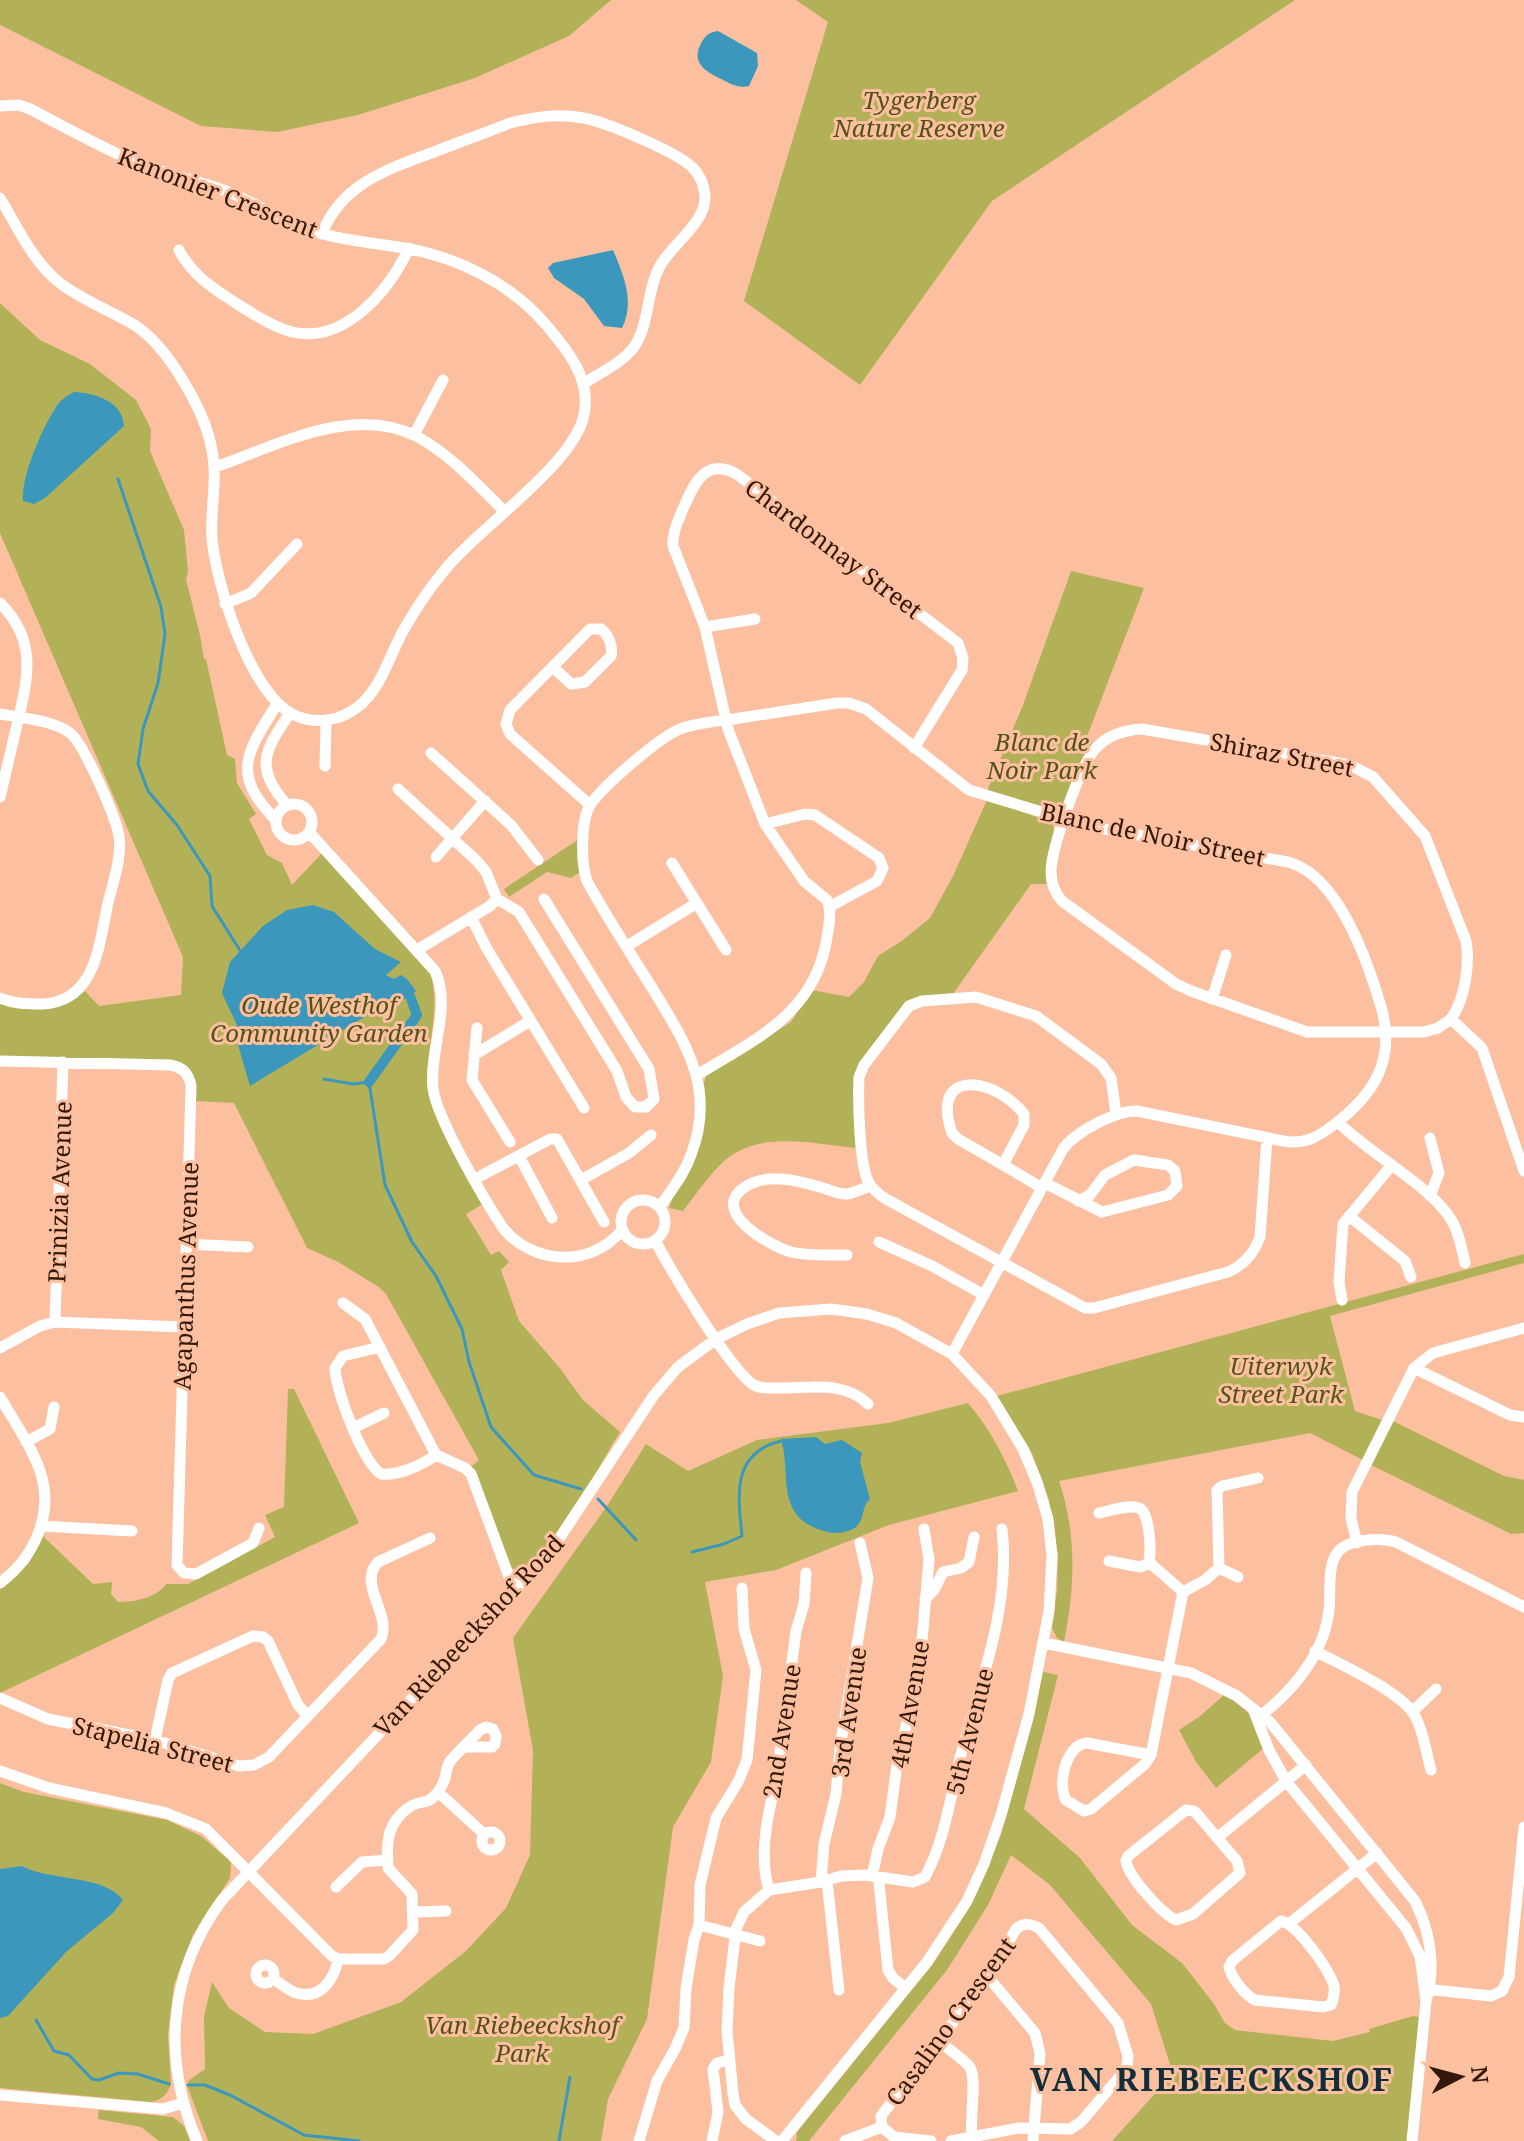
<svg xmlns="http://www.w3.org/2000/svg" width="1524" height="2141" font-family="'Noto Serif',serif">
<rect width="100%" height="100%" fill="#fcc0a1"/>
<!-- green -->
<path fill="#b2b158" d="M0,0H611L569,36L475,78L358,115L277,132L201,126L0,25Z
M796,0H1295L992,201L860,385L744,301L828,22Z
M0,303L40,340L90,364L136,400L151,429L150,451L184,530L188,571L186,579L200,635L204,659H206L227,755L235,759L237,783L256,814L249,819L267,855L282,863L292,885L323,852L430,972C442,1010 425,1048 428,1087C431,1121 467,1173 483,1204L466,1214L491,1255L499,1251L509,1262L501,1270L519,1321L559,1367L583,1400L620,1432C596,1470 560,1545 522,1571L511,1568L471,1467L479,1460L386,1294L379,1287L338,1262L307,1248L234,1103L195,1101L190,1070L0,1056V1003C30,1005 61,1012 85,991L99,1006L181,995L183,957L0,533Z
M1071,571L1144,588L1086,739L1093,744L1064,805L1054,810L987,791L1023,705Z
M987,800L1052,822C1059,840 1044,863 1047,884H1031L953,994L905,1003L858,1066L854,1076L857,1148C811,1144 755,1128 719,1166C706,1179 695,1196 683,1211L669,1208L705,1108L704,1083L706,1076L791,1022L811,990L849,997L864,982L878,956L903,940L930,918L953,876Z
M579,839V873L571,878L547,872L509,897L504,889Z
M1524,1254V1263L1330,1316L1355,1411L1382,1420L1363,1460L1310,1433L1059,1481C1077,1534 1075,1588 1064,1642L1057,1638L1052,1628L1057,1590L1058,1555L1049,1500L1032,1453L997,1396Z
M288,1389H294L359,1523L0,1693V1589L29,1563L43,1536L93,1584L112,1582L111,1594L118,1602C134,1602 157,1598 166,1584H188L275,1537L265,1515L284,1507Z
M968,1403C990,1429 1006,1459 1018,1491L889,1525L776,1570L705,1582L723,1676L711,1762L673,1827L647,2019L608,2099L601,2141H208L188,2088V2081L205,2069L204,2017L212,1982L229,2008L265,2032L313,2034L401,2002L466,1951L506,1908L530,1855L533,1751L513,1638L607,1506L646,1444L688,1471L757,1440L888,1423Z
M1393,1421L1504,1476L1524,1480V1533L1511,1534L1371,1465Z
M1043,1672L1058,1675L1024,1809L1080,1858L1132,1925L1182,1963L1214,2004L1225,2023L1235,2030L1333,2041L1370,2032L1369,2029L1413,2016L1419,2017L1407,2141H1112L1173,2074L1151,2004L1050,1885L1011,1855L988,1905L947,1970L809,2141H796L797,2132L933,1964L971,1905L1001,1835L1030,1731Z
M1225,1694L1251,1715L1265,1747L1216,1788L1196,1762L1179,1730L1199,1717Z
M0,1783L24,1792L167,1820L201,1836L231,1862L230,1878L193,1935L174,1985L168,2034L171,2084C168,2094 162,2100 151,2102L0,2088Z
M99,2110L173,2117L184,2126L190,2141H159L141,2127L98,2119Z"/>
<!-- water -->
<path fill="#3c97bc" d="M718,31L757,53L758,66L749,86C738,89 729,83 719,78C702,70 690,60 703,40C707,34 711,32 718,31Z
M613,250C624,276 635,302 622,328L604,326L584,299L554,278L548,268L553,263Z
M74,392C94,393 123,401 124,426L45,498L34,504L23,501C21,475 43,426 58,404C62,399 68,395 74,392Z
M313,905L334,912L375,949L401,962L386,975L394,979L401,975L407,979L416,991L403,1000L399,996L250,1086L238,1045L237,1038L241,1034L222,993L230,962L263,926L287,910Z
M816,1437L825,1444L842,1440L862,1453L860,1462L870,1499C861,1507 865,1518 857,1526C850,1533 835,1534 827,1532C773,1518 792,1475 781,1439Z
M22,1866C48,1881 103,1874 123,1900L113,1913L66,1952L8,2016L0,2018V1869Z"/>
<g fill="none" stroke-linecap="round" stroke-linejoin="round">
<!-- stream -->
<path stroke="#3c97bc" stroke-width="3" d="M118,479L161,607L165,634L158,683L143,729L138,764L148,791L177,825L210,876L212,906L241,952
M324,1079L353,1084L369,1082L385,1185L412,1242L436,1276L462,1329L469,1362L491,1427L534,1475L581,1489
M598,1499L636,1540
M692,1552L724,1544L742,1536C738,1496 731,1453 781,1441
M36,2020L54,2051L69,2055L92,2079L99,2080L119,2073L138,2074L169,2084
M188,2085H205L230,2095L304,2135L359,2141
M559,2141L570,2077"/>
<!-- canal -->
<path stroke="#3c97bc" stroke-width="10" d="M369,1082L417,1015L410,996"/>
<!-- minor -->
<path stroke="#fff" stroke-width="11" d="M0,106L19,105L30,109C63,126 97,145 131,160C164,174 198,180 231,193C255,203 277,218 302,227C334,240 370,242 404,248C458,257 512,284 547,326C570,353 593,382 583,419C569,467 482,526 448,566C431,586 416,608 403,631C390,655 381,688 359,706C341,721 316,725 294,715C250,694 216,584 212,538C210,509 218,479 212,451C208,425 195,400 182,379C170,359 155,339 136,326C112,311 83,301 60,283C33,262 18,228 0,198
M322,234C341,184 388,169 434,152C459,142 485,133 510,123C534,117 558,113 583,118C604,121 679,153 693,168C700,175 704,186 705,196C706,223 672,244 660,266C646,291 650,324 634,347C622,363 601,372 585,383
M179,250C193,277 217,291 242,307C258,317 274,327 292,332C345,344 389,291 409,248
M414,435L443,380
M215,467C277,446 351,404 416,436C450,454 478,485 505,512
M0,603C38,641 28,678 17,725C11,749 6,773 0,797
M225,604L251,593L297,544
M705,627L755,619
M554,668L571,684L585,682L611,656C613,646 609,636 601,629H590L510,710L506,724L510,734L590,805
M0,714C21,718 53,720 70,733C84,744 117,819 119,837C122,858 113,882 108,903C99,944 96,1002 42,1004C27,1004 14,1004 0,998
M431,753L511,825L538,860
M325,766L326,721
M398,789L477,861L486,872L497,899L519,912L617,1071L626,1097L635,1107H646L654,1099L649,1069L544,899
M276 822a18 18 0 1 1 36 0a18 18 0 1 1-36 0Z
M287,805C254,767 264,751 290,713
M276,820C229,773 248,751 277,704
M765,824L805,814L815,815L879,858L883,868L877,881L829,907
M309,832L435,971C452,1006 429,1051 433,1088C436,1117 485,1201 503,1228C533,1265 591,1268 622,1230
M436,857L485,801
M672,863L726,950
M471,917L487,949L584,1108
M627,946L697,903
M417,950L490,906L497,899
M1212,999L1226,955
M1451,1019C1465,999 1470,965 1466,941L1425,836L1373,777L1350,765L1142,729C1124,730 1108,735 1096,748C1080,765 1051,849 1051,872C1051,884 1055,893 1062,901L1176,984L1191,991L1307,1032H1424L1438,1028L1451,1019L1482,1048L1524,1171
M477,1028L472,1080L510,1142
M474,1055L530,1021
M0,1061L170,1065C183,1067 189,1074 191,1086L177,1565L184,1573L196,1574L253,1543L259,1528
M697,1075C756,1039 816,1013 827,937C829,924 832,912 827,900L804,881L765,824L728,729L705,627L673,546C672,533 678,521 683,509C694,483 706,456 738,475L958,643L963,658L962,670L914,748
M1116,1114L1111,1078L1101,1064L1036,1016L976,997L922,1001L909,1006L864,1065L859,1077C858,1099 859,1162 868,1181C872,1189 878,1194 886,1199L1085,1308H1094L1228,1272C1244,1265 1254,1254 1260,1237L1267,1138
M1338,1122C1368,1153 1433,1187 1452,1221C1459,1233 1462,1249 1465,1263
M519,1156L552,1218
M1003,1165L1024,1125V1114C995,1077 929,1067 952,1133L958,1139C986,1155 1014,1171 1042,1188
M475,1179L550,1139H557L604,1222
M581,1180L629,1153L651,1135
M1045,1183L1102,1212L1168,1195L1177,1186L1175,1171L1168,1165L1134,1160L1105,1175L1090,1195L1078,1201
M1430,1196L1439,1173L1430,1138
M621 1222a22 22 0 1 1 44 0a22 22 0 1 1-44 0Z
M660,1207C671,1190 684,1175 691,1155C716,1090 687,1045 654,991C631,954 607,918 587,881C581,864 581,825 588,809C597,790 660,737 680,729C699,722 721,721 740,718C773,713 805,708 837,703H849L866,709L969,790L1088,826L1288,862C1339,875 1369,965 1382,1010C1395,1061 1374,1094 1335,1124C1318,1137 1305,1145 1283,1141L1137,1111C1115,1111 1075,1132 1063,1149L952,1354
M1349,1216L1405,1261L1411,1277
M655,1240C667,1265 735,1378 756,1386C764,1389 773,1388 781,1388C811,1388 845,1381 868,1404
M879,1242L932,1266L984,1295
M186,1244L248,1247
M847,1255C829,1255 809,1256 791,1252C770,1246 708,1211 745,1187C767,1172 800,1181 823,1188C830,1190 840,1195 847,1194C855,1193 863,1188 871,1186
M1342,1300L1339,1282L1343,1224L1391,1166
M343,1303L365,1319L436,1455L465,1468L471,1474L514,1590
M55,1322L63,1062
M380,1347L343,1356L335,1368C336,1391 362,1461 381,1474C398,1476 422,1465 436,1455
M0,1348L40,1326L55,1322L183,1327
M1414,1368L1510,1415L1524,1417
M0,1397C13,1420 30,1443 39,1468C55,1511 36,1556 0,1583
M353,1428L384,1413
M26,1442L50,1429L54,1407
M1099,1513C1110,1511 1129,1504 1139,1508C1150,1512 1152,1555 1148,1564L1140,1567L1109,1561
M41,1526L132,1531
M1357,1543L1351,1518L1352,1492L1414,1368L1433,1353L1524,1328
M1149,1562L1183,1592
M1219,1568L1238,1577
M1183,1592L1205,1580L1219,1568L1217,1490L1222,1486L1258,1478
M925,1599L934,1590L943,1572L961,1568L969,1562L974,1537
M1044,1643L1191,1673L1237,1696L1270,1722L1415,1901C1430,1932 1436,1967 1426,2001
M1315,1651C1340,1664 1402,1692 1415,1716C1424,1732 1426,1753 1431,1770
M0,1698L48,1719L155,1740L239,1766L254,1765L269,1757L381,1639C392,1614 357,1584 378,1562L430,1538
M1253,1709L1269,1750L1286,1781L1406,1928L1420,1956L1426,2001L1412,2141
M1413,1711L1436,1689
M1259,1717C1293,1691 1325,1653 1329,1609C1331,1592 1327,1567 1337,1553C1347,1539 1380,1537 1396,1542L1524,1607
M155,1740L168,1680L172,1673L253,1636L263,1637L268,1641L298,1705L307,1715
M1087,1743L1151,1755L1145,1764L1091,1809L1084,1811L1066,1800C1057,1784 1066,1744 1087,1743Z
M1151,1755L1183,1592
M0,1771L49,1788L166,1813L206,1829L332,1956L338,1959H384L389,1956L413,1930L412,1894L388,1868C386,1841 387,1822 411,1806C422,1799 426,1807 438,1792C448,1779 444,1773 449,1763C454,1755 472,1739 480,1730L486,1727L493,1729L496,1736L495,1744L492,1747H467
M438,1792L484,1834
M1186,1810L1194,1811L1197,1814L1237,1861L1240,1873L1193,1914L1176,1920C1161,1913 1128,1876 1126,1861L1128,1856Z
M482 1841a9 9 0 1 1 18 0a9 9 0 1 1-18 0Z
M1217,1838L1306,1765
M872,1876L878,1849L890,1817L898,1757L919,1676L929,1559L924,1529
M827,1881L839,1990
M821,1882L824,1844L836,1794L840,1748L868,1578L860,1543
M879,1883L888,1970L893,1978L905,1988
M336,1887L362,1862L388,1860
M769,1890C759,1858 767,1815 776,1783L796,1631L804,1604L806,1573
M413,1912L446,1911
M1281,1921C1297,1924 1329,1969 1334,1986C1335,1993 1334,1998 1331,2005L1323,2007L1255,2000C1245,1995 1232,1979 1229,1967L1232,1961Z
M1290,1923L1377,1853
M699,1925L760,1941
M256 1974a9 9 0 1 1 18 0a9 9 0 1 1-18 0Z
M988,1977L1035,2033L1040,2053L1033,2141
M273,1979C280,1983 288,1990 296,1993C321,2000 334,1980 338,1959
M1425,1989L1491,1996L1502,1991L1509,1977L1524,1827
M939,2041C948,2049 961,2057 969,2066C978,2077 969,2120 972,2137
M0,2095L163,2109L183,2103
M197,2141C162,2059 168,1973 222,1900L551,1551L654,1395L678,1367L716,1339L747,1324L779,1313L831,1309L867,1314L896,1323L952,1354L991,1396L1023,1449L1037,1482L1048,1519L1052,1556L1049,1611L1029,1714L1001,1815L984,1864L967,1901L927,1962L782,2141
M639,2141L657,2081L675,2049L684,2028L686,1988L694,1940L699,1925L700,1885L716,1818L738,1782L747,1760L756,1670L744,1629L742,1588
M712,2141L718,2112L713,2069L717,2063L729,2060
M776,2141L746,2119L735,2105L733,2094L727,2031L729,1988L736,1929L744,1912L769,1890L821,1882L841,1876L865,1875L913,1882L925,1877C945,1840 950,1798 960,1758C980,1682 1011,1609 1002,1529
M845,2141L882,2127
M931,2141L894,2137L882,2127L881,2116L988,1977L1016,1929C1024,1922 1031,1924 1039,1928L1118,2023L1128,2056L1127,2068L1081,2122L1070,2129L1019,2128L951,2141"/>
</g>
<g text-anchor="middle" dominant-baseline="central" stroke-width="6" stroke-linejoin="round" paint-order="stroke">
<!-- park labels -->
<g font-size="24" font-style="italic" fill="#545317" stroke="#fcc0a1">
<text x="919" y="99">Tygerberg<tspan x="919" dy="28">Nature Reserve</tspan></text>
<text x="1042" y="741">Blanc de<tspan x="1042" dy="28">Noir Park</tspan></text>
<text x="319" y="1004">Oude Westhof<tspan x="319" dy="28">Community Garden</tspan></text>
<text x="1281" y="1365">Uiterwyk<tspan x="1281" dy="28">Street Park</tspan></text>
<text x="522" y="2024">Van Riebeeckshof<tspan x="522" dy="28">Park</tspan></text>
</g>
<!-- street labels -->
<g font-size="24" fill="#34190a" stroke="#fcc0a1">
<text transform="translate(218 192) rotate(21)">Kanonier Crescent</text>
<text transform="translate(834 548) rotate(37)">Chardonnay Street</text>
<text transform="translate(1282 754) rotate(11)">Shiraz Street</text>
<text transform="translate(1153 834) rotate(12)">Blanc de Noir Street</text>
<text transform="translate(59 1192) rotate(-88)">Prinizia Avenue</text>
<text transform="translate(185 1276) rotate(-88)">Agapanthus Avenue</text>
<text transform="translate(468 1635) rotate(-47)">Van Riebeeckshof Road</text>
<text transform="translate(909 1704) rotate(-80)">4th Avenue</text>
<text transform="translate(848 1712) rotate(-82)">3rd Avenue</text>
<text transform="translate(781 1731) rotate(-81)">2nd Avenue</text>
<text transform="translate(969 1731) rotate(-76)">5th Avenue</text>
<text transform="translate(153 1744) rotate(14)">Stapelia Street</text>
<text transform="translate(950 2021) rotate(-54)">Casalino Crescent</text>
</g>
<!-- district labels -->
<g font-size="32" font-weight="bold" letter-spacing="2" fill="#122e3a" stroke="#fcc0a1">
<text x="1212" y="2078">VAN RIEBEECKSHOF</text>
</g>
</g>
<!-- north arrow -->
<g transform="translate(1460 2077) rotate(84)" stroke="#fcc0a1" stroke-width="6" paint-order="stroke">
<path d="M0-6L14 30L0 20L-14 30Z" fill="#34190a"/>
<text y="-12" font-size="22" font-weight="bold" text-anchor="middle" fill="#34190a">N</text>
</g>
</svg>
